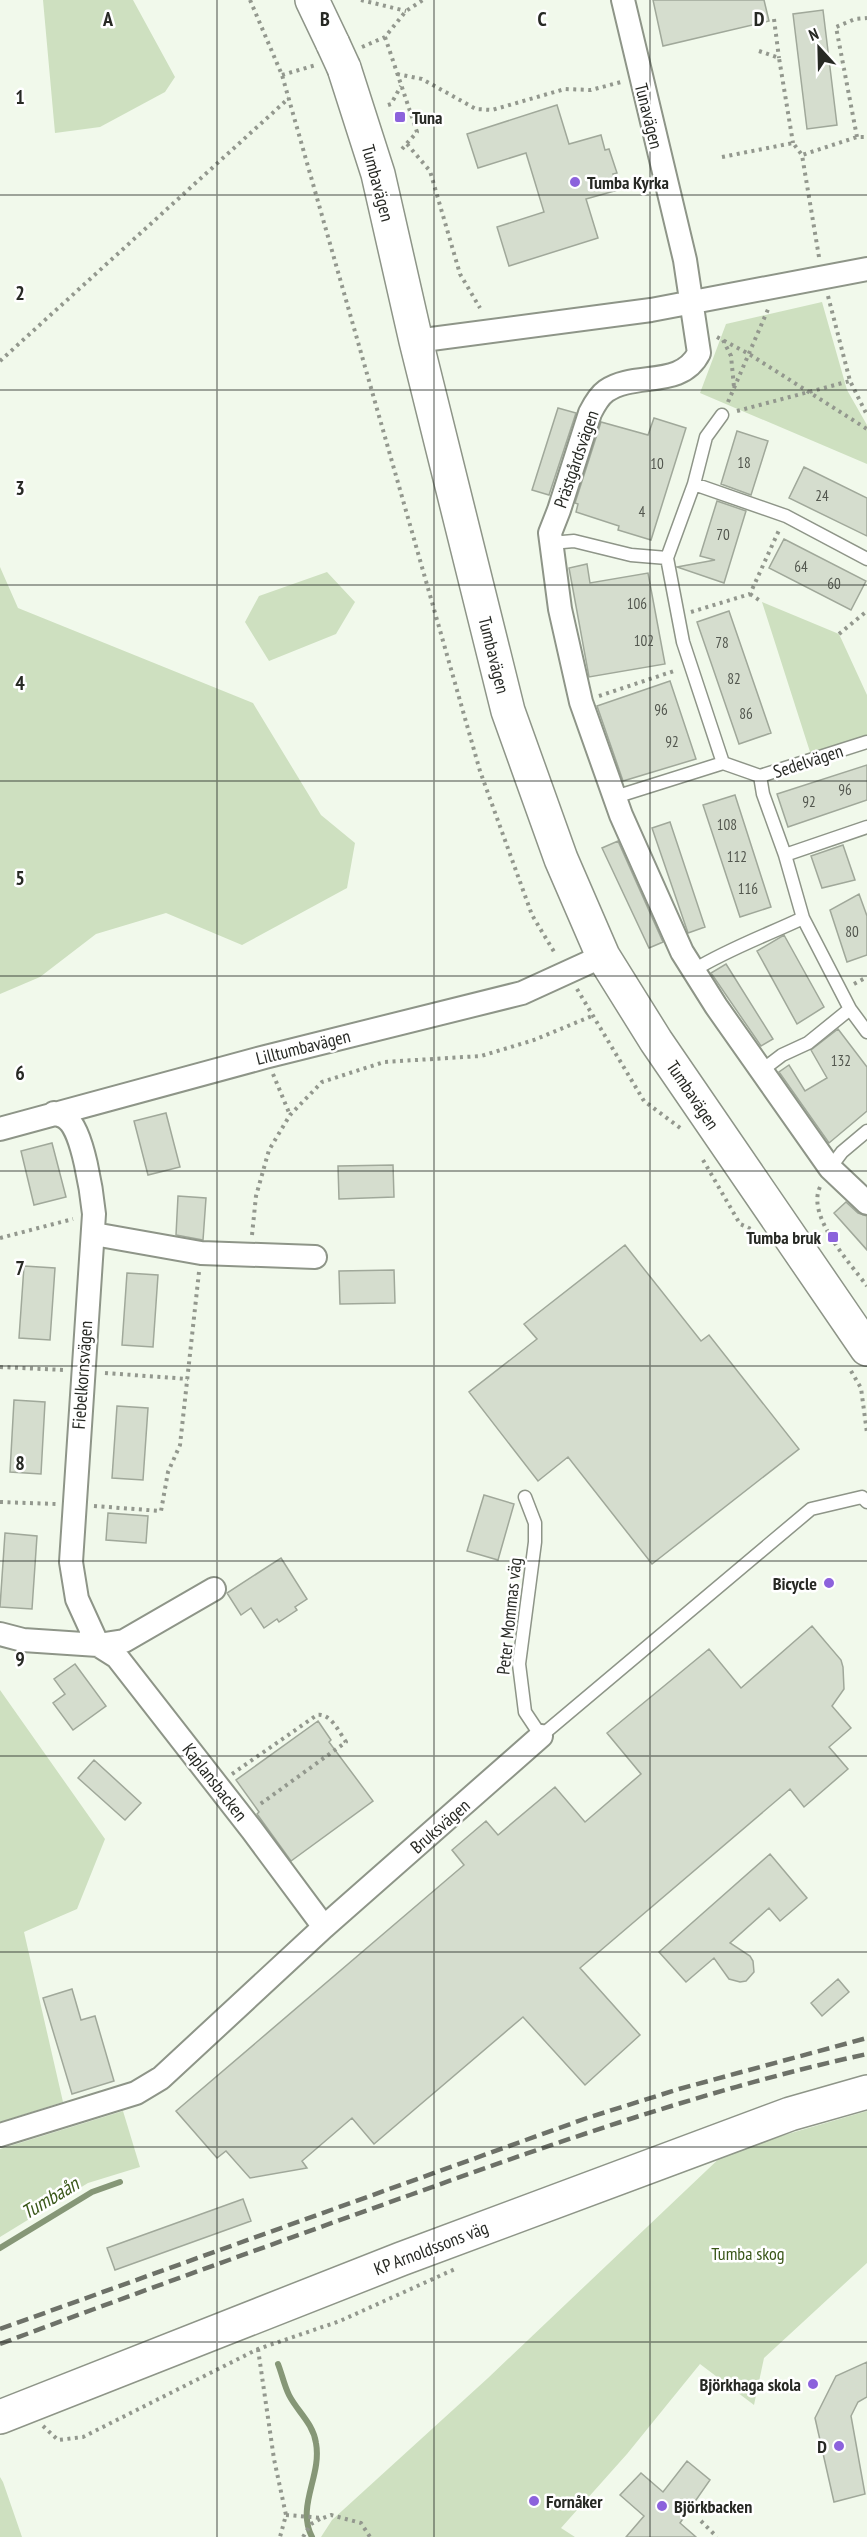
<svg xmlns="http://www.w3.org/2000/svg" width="867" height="2537" font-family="'PT Sans Narrow',sans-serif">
<rect width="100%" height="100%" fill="#f1f9eb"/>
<!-- green -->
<path fill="#cee0c0" d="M43,0H133L175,77L165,92L100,127L55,133Z
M822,302L847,390L867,425V464L700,393L726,324Z
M0,567L18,608L253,703L321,815L355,843L347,888L242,945L166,913L96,934L40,977L0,994Z
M327,572L355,602L336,634L269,661L245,622L259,596Z
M762,602L839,634L867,695V737L811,755Z
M0,1690L105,1839L77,1909L24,1932L63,2102L0,2122Z
M123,2111L140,2167L88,2183L0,2237V2149Z
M867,2111V2263L764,2358L754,2405L700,2364L627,2454L561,2528L575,2537H321L332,2520L488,2378L726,2152Z
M0,2477L3,2482L22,2537H0Z"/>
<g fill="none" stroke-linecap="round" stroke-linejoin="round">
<!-- stream -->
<path stroke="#869777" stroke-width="6" d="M0,2248L92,2192L120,2182
M278,2364C282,2374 284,2385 289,2395C297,2411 313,2423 316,2443C322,2476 296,2506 312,2537"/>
</g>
<!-- building -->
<path fill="#d5ddce" stroke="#a0a89a" stroke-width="1.5" d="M653,0H764L769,21L663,46Z
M823,10L837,125L807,129L793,14Z
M557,105L569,144L601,135L605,150L609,149L617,173L613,174L618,190L586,199L598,238L509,266L497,227L544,212L526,153L478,168L467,134Z
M558,408L576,413L549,495L532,490Z
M654,418L686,428L651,540L618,530L619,526L576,512L578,504L575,503L601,422L648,435Z
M737,431L768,441L751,495L721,484Z
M804,467L867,498V536L789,498Z
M717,501L746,511L724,583L677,567L715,560L700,556Z
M784,539L866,581L851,610L769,568Z
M587,564L590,583L648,573L665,664L589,677L569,568Z
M729,611L771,733L739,744L697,622Z
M670,681L696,759L623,781L597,706Z
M867,765V800L788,827L777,794Z
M735,795L771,907L740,917L703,805Z
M670,822L705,927L688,933L652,828Z
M618,841L663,942L649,948L602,848Z
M843,845L855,880L822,888L811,856Z
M859,894L867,916V955L847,962L830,910Z
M784,935L824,1007L797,1024L757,951Z
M726,964L773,1039L761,1046L711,973Z
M838,1029L867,1067V1111L829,1143L779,1072L789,1065L805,1091L827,1078L811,1050Z
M166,1113L180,1167L148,1175L134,1121Z
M52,1143L66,1197L34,1205L21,1151Z
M393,1165L394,1197L339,1199L338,1166Z
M178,1196L206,1198L203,1240L176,1235Z
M846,1202L858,1213L867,1216V1250L834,1213Z
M625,1245L701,1341L709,1335L799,1449L652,1564L568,1457L538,1481L469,1392L537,1339L524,1324Z
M24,1266L55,1268L50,1340L19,1338Z
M394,1270L395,1303L340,1304L339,1271Z
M127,1273L158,1275L153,1347L122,1345Z
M14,1400L45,1402L41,1474L10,1472Z
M117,1406L148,1408L143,1480L112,1478Z
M484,1495L514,1504L498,1560L467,1551Z
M108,1513L148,1516L146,1543L106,1540Z
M5,1533L37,1536L32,1609L0,1607Z
M281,1558L307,1599L295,1607L297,1610L279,1622L277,1619L264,1628L251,1608L241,1615L227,1593Z
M812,1626L841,1660L843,1667L844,1689L832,1706L851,1728L829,1747L848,1769L804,1807L790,1789L580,1968L640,2035L585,2085L523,2017L374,2144L352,2118L302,2161L307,2168L250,2178L226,2151L217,2158L176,2111L464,1865L452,1850L486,1821L498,1835L555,1787L585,1822L641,1774L607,1733L709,1649L741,1688Z
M75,1664L106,1706L73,1730L53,1703L65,1694L54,1679Z
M318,1721L331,1740L329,1742L373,1801L291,1861L257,1814L259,1812L236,1780Z
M94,1760L141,1803L125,1820L78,1778Z
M770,1854L807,1898L780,1921L769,1908L730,1943L750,1956L753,1961L754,1972L746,1981L740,1982L729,1979L714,1958L686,1982L659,1952Z
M838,1979L849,1992L822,2016L811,2003Z
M72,1989L81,2020L95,2016L114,2081L72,2094L43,1998Z
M243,2199L251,2221L115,2270L107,2248Z
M867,2362V2397L858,2402L851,2416L865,2494L834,2502L815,2418L836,2376Z
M687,2461L710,2480L680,2523L696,2537H626L644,2516L620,2495L641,2473L663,2492Z"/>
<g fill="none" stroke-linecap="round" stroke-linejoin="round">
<defs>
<path id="lane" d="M722,415L706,437L694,484L667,558L683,642L723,763
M694,484L786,516L867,559
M551,543L574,541L631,555L667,558
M760,776L763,794L785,855L803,918L850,1009L867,1032
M760,776L867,742
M615,797L723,763L760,776
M785,855L867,827
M694,970C728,949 767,935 803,918
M761,1071L782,1055L808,1043L850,1009
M830,1168L842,1152L867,1131
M525,1497L535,1523V1542L519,1664L525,1712L541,1736L811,1509L862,1497L867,1502"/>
<path id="street" d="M623,0L685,260L699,353C681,389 635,371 606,391C599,396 594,405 590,413L559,510L550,533L560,609L581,702L621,815L682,952L716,1006L830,1168L867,1203
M416,341L651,310L867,269
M54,1113C58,1115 64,1116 67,1119C83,1131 92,1194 94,1214L71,1562L77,1599L98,1645
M0,1129L265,1057L522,993L603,956
M94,1234L201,1253L315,1257
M0,1634L23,1640L98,1645L124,1641L214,1589
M98,1645L117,1657L252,1830L324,1927
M0,2135L136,2093L161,2078L324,1927L541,1736"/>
<path id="secondary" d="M312,0L333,44
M344,68L378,174L416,341L508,711L561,859L603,956L656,1041L867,1349
M0,2417L401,2259L790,2114L867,2092"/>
</defs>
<!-- lane casing -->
<use href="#lane" stroke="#8e9588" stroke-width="15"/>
<!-- street casing -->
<use href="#street" stroke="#8e9588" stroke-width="26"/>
<!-- secondary casing -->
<use href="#secondary" stroke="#8e9588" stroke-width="36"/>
<!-- path -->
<path stroke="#93988e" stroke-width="4" stroke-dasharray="3 4.5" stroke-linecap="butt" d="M250,0L282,75L480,771L532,915L556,955
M361,0L406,11
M774,19L779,58
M385,37L417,132L402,149
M362,47L385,37L406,11L423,0
M759,51L779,58L793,143
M397,74L422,79L476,109L492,110L565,89L591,90L621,82
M282,75L316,65
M388,105L391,104L401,86
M857,137L836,27L855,19L867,18
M407,144L430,171L460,274L480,308
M722,157L793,143L802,155
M819,257L802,155L857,137H867
M828,296L850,381L867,415
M717,337L749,354L867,429
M723,340L731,356L734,387
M0,361L289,98
M728,402L769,307
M737,411L850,381
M750,594L762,602
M691,612L750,594L780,528
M839,634L867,611
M599,696L677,670
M854,984L867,977
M577,989L644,1101L683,1130
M273,1074L290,1115
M703,1160L740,1224L751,1229
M820,1187C806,1216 850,1263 867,1286
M252,1235L256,1196L269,1150L290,1115L322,1082L384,1062L481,1056L534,1040L592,1016
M0,1238L73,1219
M0,1367L64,1370
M851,1371L861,1388L867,1433
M105,1373L188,1379
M0,1502L56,1504
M94,1506L161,1511L168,1472L180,1445L199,1272
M232,1774L317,1715C331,1713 339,1732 346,1742L259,1805
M258,2349L274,2459L286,2515L280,2537
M43,2426L58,2440L83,2437L258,2349L340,2321L455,2269
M286,2515L323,2518L331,2515L361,2523L370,2537
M701,2521L717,2537
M303,2537L311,2524L322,2518"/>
<!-- lane -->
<use href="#lane" stroke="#fff" stroke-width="12"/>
<!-- street -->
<use href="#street" stroke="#fff" stroke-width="22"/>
<!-- secondary -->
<use href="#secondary" stroke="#fff" stroke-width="33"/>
<!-- rail -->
<path stroke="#6d7168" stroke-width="4.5" stroke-dasharray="12 6" stroke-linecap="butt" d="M0,2329L587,2118L679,2089L867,2038
M0,2344C136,2293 273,2244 410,2195C560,2141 711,2088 867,2054"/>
<defs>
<path id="secondary-bridge" d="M333,44L344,68"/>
</defs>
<!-- secondary-bridge casing -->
<use href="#secondary-bridge" stroke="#8e9588" stroke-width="36" stroke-linecap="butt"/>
<!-- secondary-bridge -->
<use href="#secondary-bridge" stroke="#fff" stroke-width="33"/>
</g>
<!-- grid -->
<path fill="none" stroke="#272924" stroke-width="1.5" stroke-opacity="0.55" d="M217,0V2537M434,0V2537M650,0V2537M0,195H867M0,390H867M0,585H867M0,781H867M0,976H867M0,1171H867M0,1366H867M0,1561H867M0,1756H867M0,1952H867M0,2147H867M0,2342H867"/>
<!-- markers -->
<g fill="#8c62dc" stroke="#fff" stroke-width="2">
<rect x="394" y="111" width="12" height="12" rx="3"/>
<circle cx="575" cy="182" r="6"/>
<rect x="827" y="1231" width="12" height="12" rx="3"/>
<circle cx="829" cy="1583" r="6"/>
<circle cx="813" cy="2384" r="6"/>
<circle cx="839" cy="2446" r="6"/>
<circle cx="534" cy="2501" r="6"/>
<circle cx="662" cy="2506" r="6"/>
</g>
<g text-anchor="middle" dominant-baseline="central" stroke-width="5" stroke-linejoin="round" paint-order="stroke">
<!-- number labels -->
<g font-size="15" fill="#52564e">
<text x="744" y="462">18</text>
<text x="657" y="463">10</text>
<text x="822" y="495">24</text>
<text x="642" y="511">4</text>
<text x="723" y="534">70</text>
<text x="801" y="566">64</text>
<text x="834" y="583">60</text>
<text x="637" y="603">106</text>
<text x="644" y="640">102</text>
<text x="722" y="642">78</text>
<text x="734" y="678">82</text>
<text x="661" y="709">96</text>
<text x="746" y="713">86</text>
<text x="672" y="741">92</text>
<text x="845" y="789">96</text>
<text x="809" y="801">92</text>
<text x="727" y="824">108</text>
<text x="737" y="856">112</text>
<text x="748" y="888">116</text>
<text x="852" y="931">80</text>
<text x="841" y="1060">132</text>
</g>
<!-- street labels -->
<g font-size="18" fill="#272924" stroke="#fff">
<text transform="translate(649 116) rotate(76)">Tunavägen</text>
<text transform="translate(378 183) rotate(75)">Tumbavägen</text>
<text transform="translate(576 459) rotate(-71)">Prästgårdsvägen</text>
<text transform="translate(494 655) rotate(76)">Tumbavägen</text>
<text transform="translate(808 761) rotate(-18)">Sedelvägen</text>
<text transform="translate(303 1047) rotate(-14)">Lilltumbavägen</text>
<text transform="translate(693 1095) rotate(56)">Tumbavägen</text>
<text transform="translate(82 1375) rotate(-86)">Fiebelkornsvägen</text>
<text transform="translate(509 1616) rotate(-84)">Peter Mommas väg</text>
<text transform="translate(215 1782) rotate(52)">Kaplansbacken</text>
<text transform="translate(440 1826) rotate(-41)">Bruksvägen</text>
<text transform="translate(431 2248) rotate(-21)">KP Arnoldssons väg</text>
</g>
<!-- poi labels -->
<g font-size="18" font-weight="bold" fill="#272924" stroke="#fff" text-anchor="start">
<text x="412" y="117">Tuna</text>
<text x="587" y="182">Tumba Kyrka</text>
<text x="821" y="1237" text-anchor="end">Tumba bruk</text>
<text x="817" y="1583" text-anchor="end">Bicycle</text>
<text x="801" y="2384" text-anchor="end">Björkhaga skola</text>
<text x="827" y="2446" text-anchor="end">D</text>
<text x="546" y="2501">Fornåker</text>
<text x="674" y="2506">Björkbacken</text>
</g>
<!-- park labels -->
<g font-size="18" fill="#395618" stroke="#fff">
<text x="748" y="2253">Tumba skog</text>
</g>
<!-- water labels -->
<g font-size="20" font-style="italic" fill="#3a5719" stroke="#fff">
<text transform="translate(50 2198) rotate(-31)">Tumbaån</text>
</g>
</g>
<g font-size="20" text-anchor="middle" font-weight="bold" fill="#272924" stroke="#fff" stroke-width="5" stroke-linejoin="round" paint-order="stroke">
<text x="108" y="26">A</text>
<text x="325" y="26">B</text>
<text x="542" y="26">C</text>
<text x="759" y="26">D</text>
<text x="20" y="104">1</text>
<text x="20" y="300">2</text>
<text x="20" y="495">3</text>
<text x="20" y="690">4</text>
<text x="20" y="885">5</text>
<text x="20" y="1080">6</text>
<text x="20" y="1275">7</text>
<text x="20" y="1470">8</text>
<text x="20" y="1666">9</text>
</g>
<!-- north arrow -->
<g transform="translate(819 48) rotate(338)" stroke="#ffffff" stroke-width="4.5" paint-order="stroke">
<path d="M0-4.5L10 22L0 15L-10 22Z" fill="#272924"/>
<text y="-9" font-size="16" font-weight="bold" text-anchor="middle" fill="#272924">N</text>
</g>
</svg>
